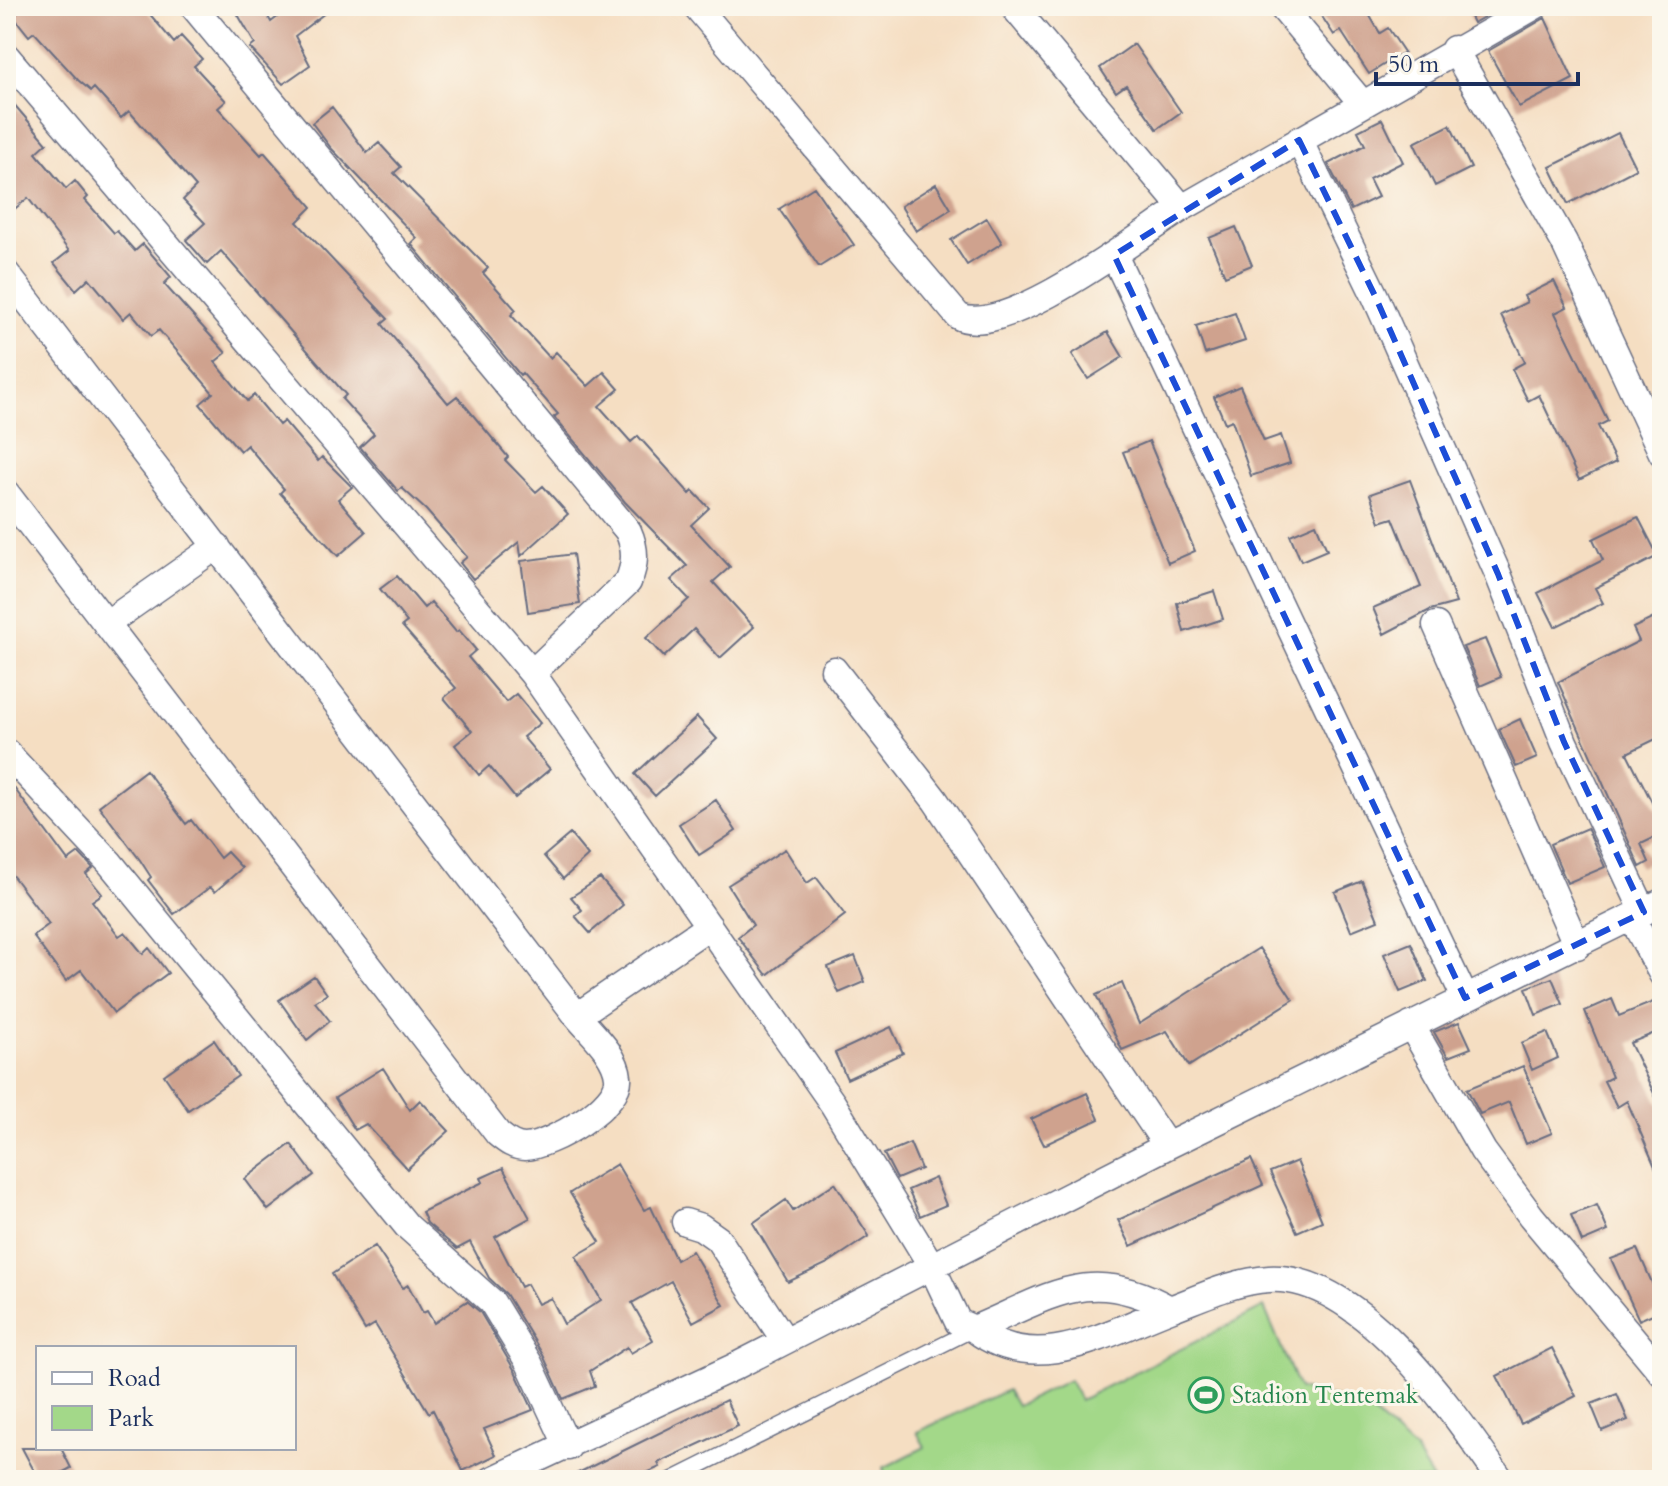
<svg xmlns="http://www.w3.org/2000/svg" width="1668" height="1486" font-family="Cardo,serif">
<rect width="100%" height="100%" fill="#fbf7ec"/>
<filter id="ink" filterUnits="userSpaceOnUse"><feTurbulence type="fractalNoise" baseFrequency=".0125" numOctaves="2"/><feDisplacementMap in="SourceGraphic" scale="16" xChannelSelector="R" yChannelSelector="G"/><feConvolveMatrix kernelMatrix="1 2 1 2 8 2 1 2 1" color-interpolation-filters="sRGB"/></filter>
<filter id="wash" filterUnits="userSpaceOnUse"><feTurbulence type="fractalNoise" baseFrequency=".006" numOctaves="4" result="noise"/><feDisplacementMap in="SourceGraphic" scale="32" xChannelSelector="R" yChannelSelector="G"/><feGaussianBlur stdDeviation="1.8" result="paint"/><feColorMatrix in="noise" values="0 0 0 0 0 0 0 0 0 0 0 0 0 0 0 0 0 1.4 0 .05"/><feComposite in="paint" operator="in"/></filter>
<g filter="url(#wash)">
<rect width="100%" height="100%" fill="#f5dec2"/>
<!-- green -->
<path fill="#a3d889" stroke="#5f8474" stroke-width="2" d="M1264,1307L1299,1389L1365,1406L1415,1451L1433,1480H887L883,1468L925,1447L917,1432L1007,1390L1016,1406L1069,1380L1080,1400Z"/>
<g id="blocks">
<!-- building -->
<path fill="#cfa28e" d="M27,6H143L174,43L181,36L202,59L194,66L226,101L218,108L261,155L264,152L312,207L297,222L388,319L382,324L448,403L457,396L508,457L505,460L536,492L543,486L568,514L521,556L519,542L473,579L460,563L467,557L426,510L402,488L398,491L360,447L374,434L342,399L346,395L221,251L207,264L186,240L205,223L183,200L196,187L129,111L121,118L94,88L91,91L78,80L34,32L29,36L13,16Z
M233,6H262L271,22L292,6H334L295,36L310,65L283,84L250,48L255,44Z
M1315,6H1364L1380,33L1388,28L1404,52L1369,74L1341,31L1334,35Z
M1465,6H1503L1473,23Z
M1545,18L1573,79L1519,107L1488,51Z
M1134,44L1181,112L1157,129L1126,85L1116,92L1100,68Z
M6,95L47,143L36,153L66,189L75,181L88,197L85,200L114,233L117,231L135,251L143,244L171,277L164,284L226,353L215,362L247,401L254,395L279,425L284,421L318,461L322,457L352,487L338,499L366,532L338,556L280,493L284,489L247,445L240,451L200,404L213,393L159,330L151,336L131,312L123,319L89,278L76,290L54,263L69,251L28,198L6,216Z
M332,107L367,153L379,143L401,167L394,173L488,268L483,273L516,310L511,315L550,358L556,352L588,386L604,372L619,389L599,406L631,442L638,436L690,494L693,491L709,508L691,525L730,567L713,582L754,627L720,658L694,629L664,657L646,638L689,599L671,580L687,566L625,502L554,417L558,414L522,373L520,375L411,244L417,238L331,148L312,123Z
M1382,119L1403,162L1369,179L1378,197L1351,210L1328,164L1365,145L1358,131Z
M1450,125L1471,168L1435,186L1414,143Z
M1618,133L1636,169L1568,204L1550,167Z
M936,184L951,209L916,231L901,206Z
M814,187L854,245L819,267L779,209Z
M987,218L1002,243L967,265L951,240Z
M1236,227L1252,265L1225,276L1209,238Z
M1554,281L1567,307L1555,313L1608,421L1598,426L1616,462L1579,480L1539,395L1528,401L1512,369L1525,362L1501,315L1527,302L1524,296Z
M1235,313L1245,341L1205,354L1196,326Z
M1108,332L1123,357L1088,379L1072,354Z
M1240,386L1264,441L1281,435L1290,463L1251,476L1232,420L1225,423L1214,397Z
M1149,441L1195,551L1168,563L1123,452Z
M1410,480L1456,603L1430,610L1384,634L1373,608L1421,587L1393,518L1380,522L1370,494Z
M1638,517L1658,556L1595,588L1603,603L1555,627L1538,593L1603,560L1593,539Z
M1316,524L1327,550L1301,561L1290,535Z
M573,554L580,604L528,612L521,561Z
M397,576L424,608L431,602L456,632L459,630L476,650L468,657L506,702L516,694L540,723L523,737L550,769L515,798L489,766L479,775L455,745L472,731L444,698L456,688L402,626L407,622L380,589Z
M1214,591L1223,619L1184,632L1177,603Z
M1662,614V736L1627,753L1662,822V834L1641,844L1649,862L1640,867L1558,682L1639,641L1633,628Z
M1485,639L1501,677L1480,686L1463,647Z
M697,717L717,739L655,796L635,774Z
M1520,719L1537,758L1516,767L1499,729Z
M146,770L186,824L191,820L220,858L227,852L242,868L215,892L210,887L174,914L148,880L151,877L140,860L99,806Z
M6,777L68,861L79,853L93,868L86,874L102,894L92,901L119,936L125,932L143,954L149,948L168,973L114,1013L81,970L66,981L33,936L49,924L6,867Z
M716,800L736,831L699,855L679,824Z
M1587,828L1605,867L1567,883L1550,844Z
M570,834L588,856L563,879L544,856Z
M785,849L807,883L816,877L845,915L767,975L738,937L753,925L728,885Z
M600,878L623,905L590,933L575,916L582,910L571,897Z
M1362,881L1378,920L1351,931L1335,892Z
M1411,943L1427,981L1400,992L1384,954Z
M1259,948L1293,1000L1189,1066L1167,1031L1122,1050L1096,995L1122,983L1139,1024Z
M855,956L865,982L839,993L828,967Z
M314,976L327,994L315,1002L330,1021L307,1040L279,1000Z
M1552,978L1563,1004L1536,1015L1526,988Z
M1612,999L1619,1016L1653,1002L1662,1023V1030L1630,1043L1662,1110V1183L1627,1101L1617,1107L1604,1081L1612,1077L1585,1011Z
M1459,1022L1471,1048L1448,1057L1434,1032Z
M891,1027L903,1053L847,1079L835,1053Z
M1547,1032L1558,1058L1532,1070L1521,1043Z
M214,1040L238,1076L188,1110L164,1075Z
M1523,1066L1552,1133L1526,1144L1509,1102L1480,1114L1467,1089Z
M383,1068L410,1110L420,1100L449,1131L407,1169L366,1124L355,1130L335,1098Z
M1087,1093L1099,1119L1044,1145L1031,1119Z
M910,1143L921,1169L897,1179L884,1154Z
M291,1144L314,1175L268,1210L245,1179Z
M1251,1159L1263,1185L1131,1246L1118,1220Z
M1297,1161L1322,1221L1297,1232L1270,1172Z
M617,1164L644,1210L651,1207L676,1260L692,1251L724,1305L693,1322L671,1281L632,1303L653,1340L631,1353L627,1347L590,1371L595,1386L563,1399L543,1355L506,1294L489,1278L470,1242L457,1249L427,1223L422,1212L483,1182L481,1178L503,1168L530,1218L495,1237L521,1287L527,1284L538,1304L551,1298L564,1324L601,1300L576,1256L600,1242L570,1193Z
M935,1178L946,1205L920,1216L908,1190Z
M835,1183L869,1236L828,1263L788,1282L753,1223L786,1200L793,1211Z
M1597,1205L1608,1231L1582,1242L1571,1215Z
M375,1246L403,1288L408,1285L423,1313L427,1311L434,1323L467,1301L480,1312L515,1371L533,1410L484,1429L496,1455L463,1471L433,1410L429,1413L375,1324L365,1330L332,1274Z
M1637,1249L1662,1305V1310L1639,1320L1611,1259Z
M1552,1348L1576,1396L1521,1424L1497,1376Z
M1617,1394L1628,1420L1602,1431L1591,1404Z
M726,1400L738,1426L658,1463L660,1467L631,1480H564Z
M22,1448H61L71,1468L48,1480H39Z"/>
</g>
</g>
<g filter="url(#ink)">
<use href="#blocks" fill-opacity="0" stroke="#676c81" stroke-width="2"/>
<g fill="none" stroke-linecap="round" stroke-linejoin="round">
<defs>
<path id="service" d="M671,1480L974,1329"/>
<path id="minor" d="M193,6L628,531C636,549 636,563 628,582L532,673
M696,6L958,316C1003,341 1140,235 1182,208L1013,6
M1281,6L1361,102
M1454,49L1564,242L1662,453
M6,56L532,673L833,1104L931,1265L958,1322L974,1329C1050,1297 1090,1263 1170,1309C1202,1297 1235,1281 1269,1279C1361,1274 1454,1413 1501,1480
M1299,140L1375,296L1498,574L1564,742L1644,912
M1182,208L1535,6
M1114,255L1465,998
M6,273L577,1016L709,926
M6,493L498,1134C507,1141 514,1147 525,1147C550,1146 621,1105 618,1077C616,1054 591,1033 577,1016
M106,624L217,546
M1436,625L1577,946
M834,670L935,800L1167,1146
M6,752L110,863L407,1226L492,1302L529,1363L568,1447
M1632,918L1662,974
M1411,1025L1483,1151L1531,1216L1662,1373
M685,1222L701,1227L718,1239L785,1341
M974,1329C1036,1377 1107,1333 1170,1309
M492,1480L734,1367L1167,1146L1662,902"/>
</defs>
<!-- service casing -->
<use href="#service" stroke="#676c81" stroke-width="17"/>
<!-- minor casing -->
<use href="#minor" stroke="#676c81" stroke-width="29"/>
<!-- service -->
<use href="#service" stroke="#fff" stroke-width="14"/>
<!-- minor -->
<use href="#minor" stroke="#fff" stroke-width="26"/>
</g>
</g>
<!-- marked area -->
<path fill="none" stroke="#1d4ed8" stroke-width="6" stroke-dasharray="16 10" stroke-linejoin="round" d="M1299,140L1375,296L1498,574L1564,742L1644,912L1465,998L1114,255Z"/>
<!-- icons -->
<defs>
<symbol id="stadium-ring" viewBox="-11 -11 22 22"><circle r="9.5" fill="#fbf7ec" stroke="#2e9e5b" stroke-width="1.5"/><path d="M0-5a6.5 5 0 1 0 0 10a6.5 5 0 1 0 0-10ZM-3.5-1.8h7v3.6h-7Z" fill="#2e9e5b"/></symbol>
</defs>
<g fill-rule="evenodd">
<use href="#stadium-ring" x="1186" y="1375" width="40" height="40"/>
</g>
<g text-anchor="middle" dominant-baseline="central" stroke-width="6" stroke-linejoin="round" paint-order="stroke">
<!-- leisure labels -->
<g font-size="24" fill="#27864d" stroke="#fbf7ec" text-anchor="start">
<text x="1232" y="1395">Stadion Tentemak</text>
</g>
</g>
<!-- margin -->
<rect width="1668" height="1486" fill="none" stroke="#fbf7ec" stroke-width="32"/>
<!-- legend -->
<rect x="36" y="1346" width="260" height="104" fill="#fbf7ec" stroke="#a1a7b3" stroke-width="2"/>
<rect x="52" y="1372" width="40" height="12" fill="#ffffff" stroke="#a1a7b3" stroke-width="2"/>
<text x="108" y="1386" font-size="24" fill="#1b2f5e">Road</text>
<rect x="52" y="1406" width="40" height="24" fill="#a3d889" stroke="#a1a7b3" stroke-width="2"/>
<text x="108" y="1426" font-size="24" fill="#1b2f5e">Park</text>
<!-- scale -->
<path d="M1376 72v12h202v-12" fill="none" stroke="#1b2f5e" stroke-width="4"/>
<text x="1388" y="72" font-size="24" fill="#1b2f5e" stroke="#fbf7ec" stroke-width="6" paint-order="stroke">50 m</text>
</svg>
